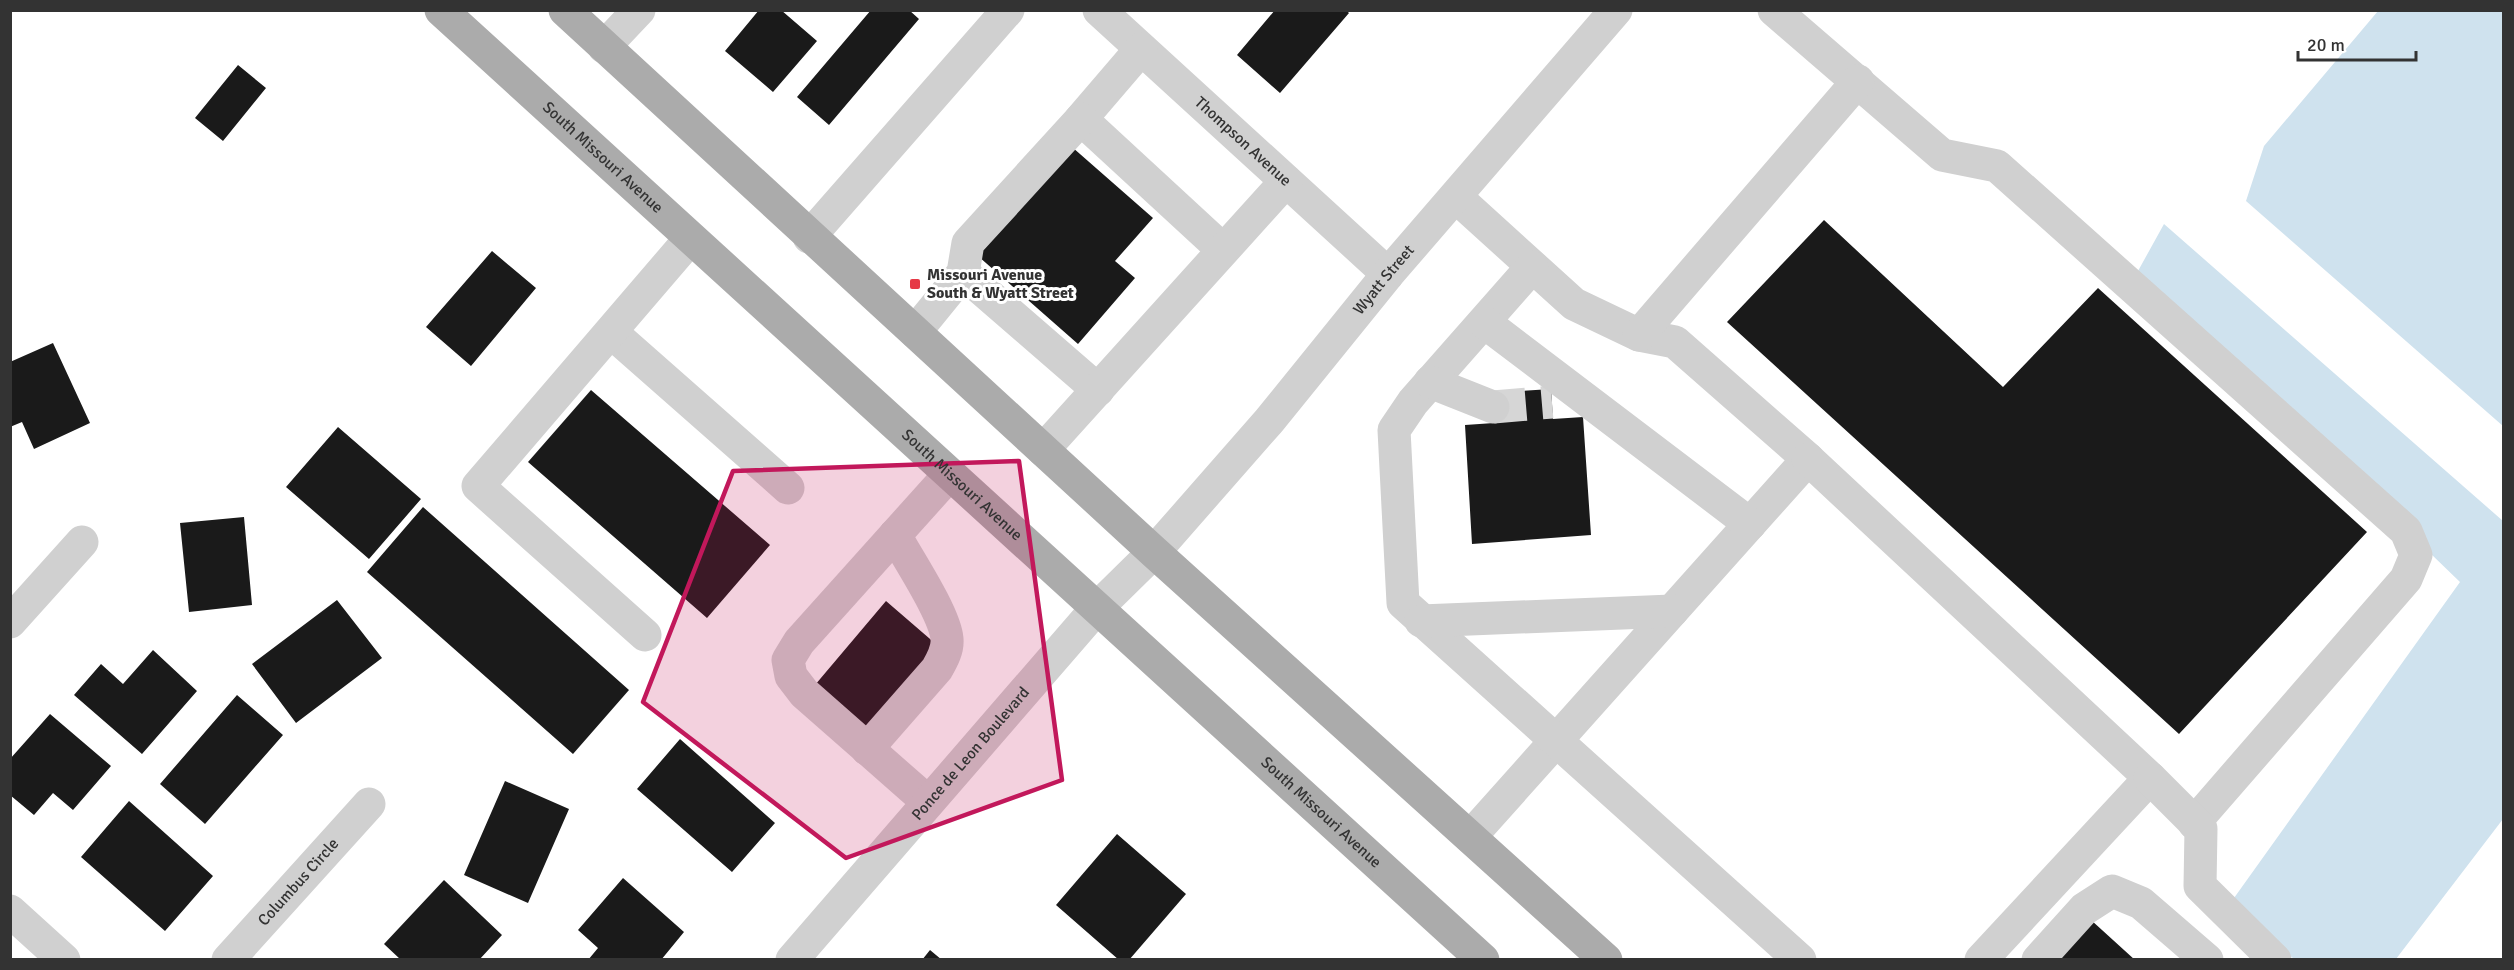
<svg xmlns="http://www.w3.org/2000/svg" width="2514" height="970" font-family="Signika,sans-serif">
<rect width="100%" height="100%" fill="#fff"/>
<!-- water -->
<path fill="#cfe2ee" d="M2378,11H2503V426L2246,201L2264,146Z
M2164,224L2503,521V819L2396,959H2294L2229,905L2460,582L2138,271Z"/>
<!-- building -->
<path fill="#1a1a1a" d="M759,10H781L817,41L773,92L725,51Z
M871,10H909L919,19L829,125L797,97Z
M1275,10H1346L1349,13L1280,93L1237,55Z
M238,65L266,88L223,141L195,118Z
M1072,147L1153,218L1115,261L1135,278L1078,344L978,256Z
M1824,220L2003,387L2098,288L2367,532L2179,734L1727,322Z
M492,251L536,288L471,366L426,327Z
M53,343L90,423L34,449L22,422L10,427V362Z
M1551,389L1553,419L1583,417L1591,535L1472,544L1465,425L1494,423L1492,393Z
M591,390L770,545L707,618L528,462Z
M338,427L421,499L369,559L286,487Z
M423,507L629,690L573,754L367,572Z
M244,517L252,605L189,612L180,523Z
M337,600L382,658L296,723L252,664Z
M886,601L937,645L867,728L815,685Z
M153,650L197,691L142,754L74,695L101,664L123,684Z
M237,695L283,735L205,824L160,784Z
M50,714L111,766L73,810L53,793L34,815L10,795V759Z
M680,739L775,823L732,872L637,789Z
M505,781L569,809L528,903L464,875Z
M129,801L213,876L165,931L81,857Z
M1117,834L1186,894L1129,960H1119L1056,905Z
M623,878L684,932L661,960H588L598,948L578,930Z
M444,880L502,935L479,960H401L384,944Z
M2091,920L2135,960H2055Z
M930,950L942,960H922Z"/>
<g fill="none" stroke-linecap="round" stroke-linejoin="round">
<!-- minor-tunnel -->
<path stroke="#d6d6d6" stroke-width="33" stroke-dasharray="33 16" stroke-linecap="butt" d="M1493,407L1552,402"/>
<!-- minor -->
<g stroke="#d0d0d0" stroke-width="33">
<path id="s1" d="M1099,10L1388,274"/>
<path d="M1774,10L1942,155L1997,166L2406,531L2416,555L2406,579L2194,823"/>
<path d="M604,47L639,10"/>
<path d="M1141,49L1081,119L1223,250"/>
<path d="M1456,197L1574,304L1639,335L1675,342L1808,459L1470,837"/>
<path d="M809,237L1008,10"/>
<path d="M1532,267L1413,402L1394,430L1403,603L1800,960"/>
<path d="M963,273L1098,390"/>
<path d="M1484,322L1750,524"/>
<path d="M611,332L788,488"/>
<path d="M915,332L963,273L968,243L1081,119"/>
<path d="M1639,335L1858,81"/>
<path d="M1430,382L1493,407"/>
<path d="M1043,450L1286,181"/>
<path d="M1808,459L2150,778L1981,960"/>
<path d="M1421,621L1672,611"/>
<path d="M10,622L82,542"/>
<path d="M645,635L478,486L690,239"/>
<path d="M867,749L937,669C942,660 948,650 947,639C945,614 908,559 895,535"/>
<path d="M2150,778L2201,829L2200,886L2275,960"/>
<path d="M928,802L804,693L791,676L788,660L799,642L949,475"/>
<path d="M10,911L64,960"/>
<path id="s2" d="M228,960L369,804"/>
<path id="s3" d="M792,960L1096,609L1154,552L1269,421L1388,274L1616,10"/>
<path d="M2038,960L2084,909L2112,891L2141,903L2207,960"/>
</g>
<!-- major -->
<g stroke="#ababab" stroke-width="33">
<path id="s4" d="M441,10L1483,960"/>
<path d="M565,10L1154,552L1606,960"/>
</g>
</g>
<!-- marked area -->
<path fill="#c2185b" fill-opacity="0.2" stroke="#c2185b" stroke-width="4.5" stroke-linejoin="round" d="M1019,461L1062,780L846,858L643,702L733,471Z"/>
<!-- markers -->
<rect fill="#e63946" stroke="#fff" stroke-width="2" x="909" y="278" width="12" height="12" rx="3"/>
<g text-anchor="middle" dominant-baseline="central" stroke-width="6" stroke-linejoin="round" paint-order="stroke">
<!-- street labels -->
<g font-size="16" fill="#333" stroke="#fff">
<text stroke="none"><textPath href="#s1" startOffset="195">Thompson Avenue</textPath></text>
<text stroke="none"><textPath href="#s4" startOffset="219">South Missouri Avenue</textPath></text>
<text stroke="none"><textPath href="#s3" startOffset="902">Wyatt Street</textPath></text>
<text stroke="none"><textPath href="#s4" startOffset="705">South Missouri Avenue</textPath></text>
<text stroke="none"><textPath href="#s3" startOffset="273">Ponce de Leon Boulevard</textPath></text>
<text stroke="none"><textPath href="#s4" startOffset="1191">South Missouri Avenue</textPath></text>
<text stroke="none"><textPath href="#s2" startOffset="105">Columbus Circle</textPath></text>
</g>
<!-- poi labels -->
<g font-size="16" font-weight="bold" fill="#333" stroke="#fff" text-anchor="start">
<text x="927" y="275">Missouri Avenue<tspan x="927" dy="18">South &amp; Wyatt Street</tspan></text>
</g>
</g>
<!-- border -->
<rect width="2514" height="970" fill="none" stroke="#333333" stroke-width="24"/>
<!-- scale -->
<path d="M2298 51v9h118v-9" fill="none" stroke="#333333" stroke-width="3"/>
<text x="2307" y="51" font-size="18" fill="#333333" stroke="#ffffff" stroke-width="4.5" paint-order="stroke">20 m</text>
</svg>
